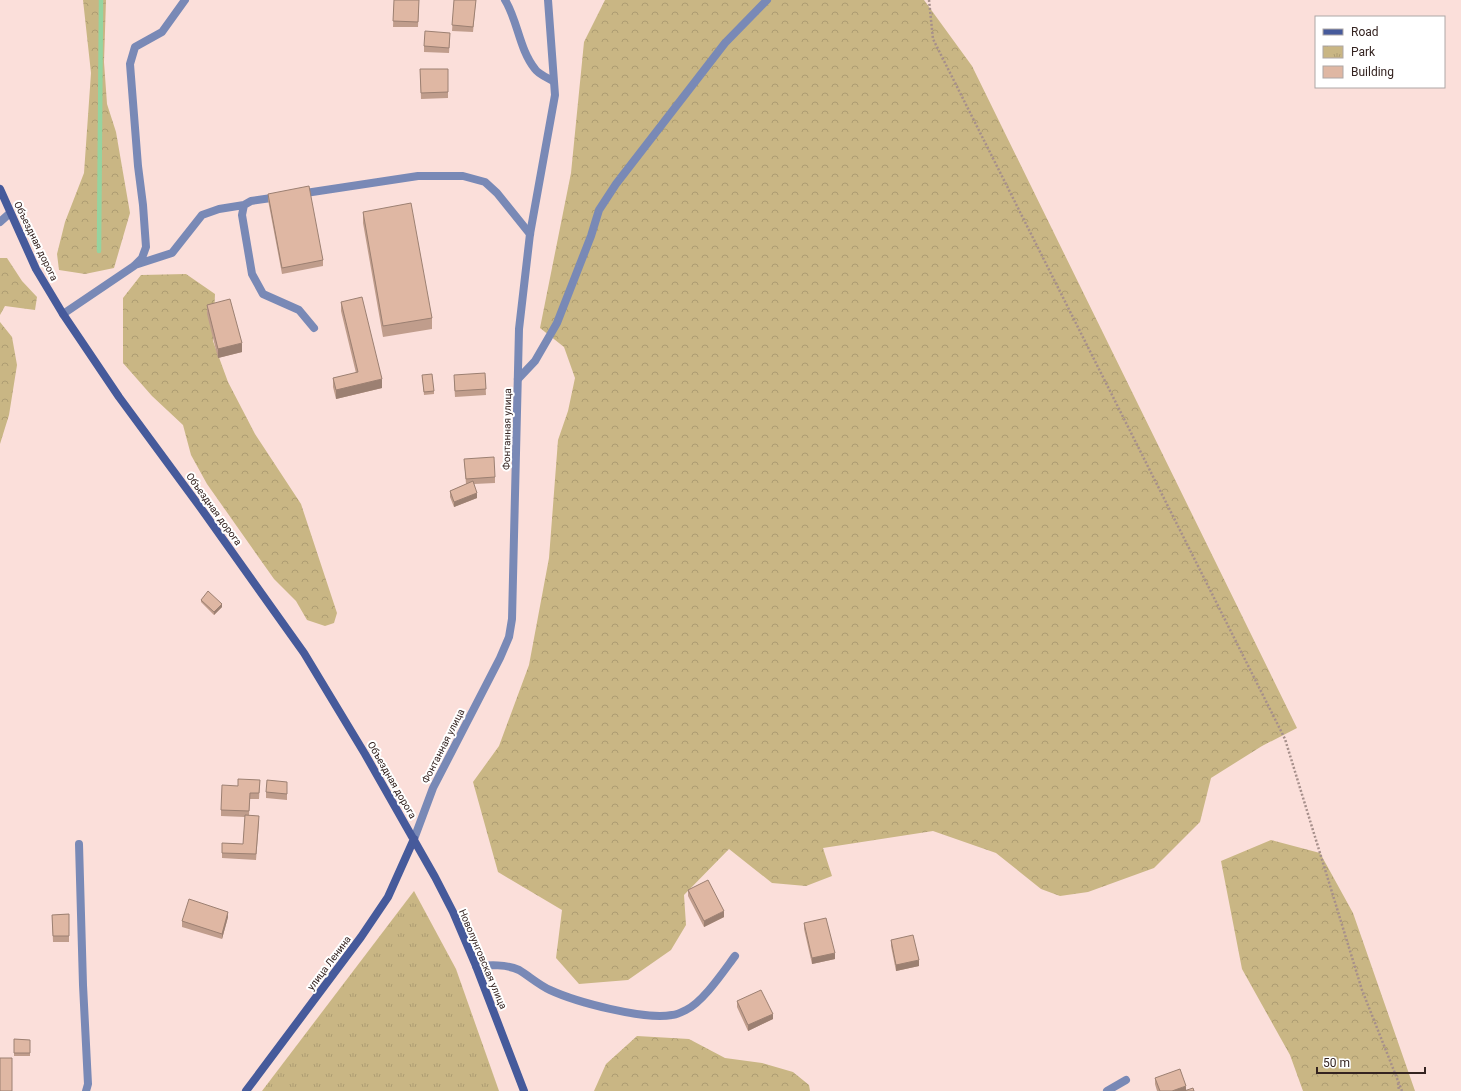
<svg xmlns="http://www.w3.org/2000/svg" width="1461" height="1091" font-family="Roboto,sans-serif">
<defs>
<pattern id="forest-crowns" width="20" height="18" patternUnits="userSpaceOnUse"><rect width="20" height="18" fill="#c9b684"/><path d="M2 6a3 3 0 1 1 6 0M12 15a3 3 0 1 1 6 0" fill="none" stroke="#ad9c72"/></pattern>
<pattern id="park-tufts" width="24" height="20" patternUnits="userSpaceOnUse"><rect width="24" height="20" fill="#c9b684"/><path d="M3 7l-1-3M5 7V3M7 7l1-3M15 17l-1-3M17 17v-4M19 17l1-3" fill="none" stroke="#ad9c72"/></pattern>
</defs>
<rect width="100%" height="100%" fill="#fbdfda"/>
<!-- forest -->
<path fill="url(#forest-crowns)" d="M83,0H106L104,62L107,104L116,132L130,213L114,268L85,274L59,270L57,254L65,222L84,173L91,73Z
M605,0H924L972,66L1297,728L1262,746L1211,778L1200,822L1154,868L1088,892L1060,896L1041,889L996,853L933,831L823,848L832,876L806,886L772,883L729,849L684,895L686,925L671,950L628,980L579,984L556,958L562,910L498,872L473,782L499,746L529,665L549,558L558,440L568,411L575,378L564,347L540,328L571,173L584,42Z
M0,258H7L22,281L37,297L35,310L5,306L0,315Z
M186,274L215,294L213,341L228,382L255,434L301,504L337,613L334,623L325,626L307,620L296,601L274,579L207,484L191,455L183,425L152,396L123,363V298L141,275Z
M0,322L12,337L17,365L9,415L0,444Z
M1271,840L1320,853L1353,913L1415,1091H1303L1290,1055L1242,969L1221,861Z
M637,1036L689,1039L725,1058L762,1063L793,1072L809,1085L810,1091H594L606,1064Z"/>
<!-- park -->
<path fill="url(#park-tufts)" d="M414,891L456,969L499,1091H262Z"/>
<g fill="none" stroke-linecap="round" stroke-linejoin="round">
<!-- stream -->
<path stroke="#95d4a0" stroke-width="4.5" d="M99,251L101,0"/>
<!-- path -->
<path stroke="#a68f8b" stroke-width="2.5" stroke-dasharray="2 2" stroke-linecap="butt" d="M929,0L933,39L1285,739L1362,990L1402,1091
M1398,1083L1399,1091"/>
<!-- lane -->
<path stroke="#7989b6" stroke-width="8" d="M505,0C518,21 519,49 535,69C538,74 548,78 553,81
M299,194L418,176H463L485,182L497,193L530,234
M278,197L251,201L244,205L242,215L252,274L263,294L299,310L314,328
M135,265L172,253L202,215L219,209L244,205
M63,314L134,266L142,258L146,247L143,205L138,166L130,64L135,47L162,32L185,0
M518,379L535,361L557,323L591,236L599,210L616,184L725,43L767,0"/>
<!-- street -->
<path stroke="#7989b6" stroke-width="8" d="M0,222L10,213
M414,839L433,788L500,658L509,637L512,619L519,329L530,234L555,95L548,0
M79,844L83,985L88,1084L86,1091
M476,966C490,965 506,964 519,970C529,976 539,985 550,990C576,1002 643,1020 672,1015C676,1015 682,1012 686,1010C703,1002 723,972 735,956
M1107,1091L1126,1080"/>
<!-- secondary -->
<path stroke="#465a9b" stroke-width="8" d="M0,189L36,269L63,314L119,397L200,507L304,653L365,754L435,877L453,912L476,966L524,1091
M246,1091L361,937L388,897L414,839"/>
</g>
<!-- wall -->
<path fill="#c09d8c" d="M394,0H419L418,27H393Z
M454,0H476L473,32L452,31Z
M450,38L449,53L424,52V46Z
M420,69H448V98L421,99Z
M268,194L323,260V266L282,274L268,200Z
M363,212L432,318V329L383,337L363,223Z
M341,302L382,388L336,399L333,387V378L356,373L341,311Z
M207,305L242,352L218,358L207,314Z
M485,373L486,395L455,397L454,381Z
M422,375L434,391V394L424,395Z
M464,459L495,477V483L474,484L477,498L454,507L450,497V491L466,484Z
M201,600L222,607L214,615L201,602Z
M260,780L259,799H250L249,815L259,822L256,860L222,858V843L243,844L245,817L221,816V810L238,786Z
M287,788V800L266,798V792Z
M688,890L724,917L704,927L688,896Z
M69,914V942H53L52,915Z
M228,917L222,939L182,927V921Z
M804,923L835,959L812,964L804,929Z
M891,940L919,966L896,971L891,946Z
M737,1001L773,1019L748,1031L737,1007Z
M14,1039L30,1040V1056H14Z
M1155,1078L1186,1090L1194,1091H1157L1155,1084Z"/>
<!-- shaded-wall -->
<path fill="#9c8072" d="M242,343V352L218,358V349Z
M382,379V388L336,399V390Z
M477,493V498L454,507V502Z
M222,604V607L214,615V612Z
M724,911V917L704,927V921Z
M228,912V917L222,939V934Z
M835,953V959L812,964V958Z
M919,960V966L896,971V965Z
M773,1014V1019L748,1031V1025Z
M1186,1086V1091H1172Z"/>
<!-- building -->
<path fill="#dfb7a3" stroke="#9c8072" d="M394,0H419L418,22L393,21Z
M454,0H476L473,27L452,25Z
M425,31L450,33L449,48L424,46Z
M420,69H448V92L421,93Z
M309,186L323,260L282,268L268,194Z
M411,203L432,318L383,326L363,212Z
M362,297L382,379L336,390L333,378L358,372L341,302Z
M230,299L242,343L218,349L207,305Z
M485,373L486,389L455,391L454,375Z
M432,374L434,391L424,392L422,375Z
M494,457L495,477L466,479L464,459Z
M473,481L477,493L454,502L450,491Z
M208,591L222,604L214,612L201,600Z
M238,779L260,780L259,793H250L249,811L221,810L222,785L238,786Z
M267,780L287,782V794L266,792Z
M245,815L259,816L256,854L222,853V843L243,844Z
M708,880L724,911L704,921L688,890Z
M189,899L228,912L222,934L182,921Z
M69,914V936H53L52,915Z
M826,918L835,953L812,958L804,923Z
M913,935L919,960L896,965L891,940Z
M761,990L773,1014L748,1025L737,1001Z
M14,1039L30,1040V1053H14Z
M0,1058H12V1091H0Z
M1180,1069L1186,1086L1172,1091H1160L1155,1078Z
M1193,1088L1194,1091H1184Z"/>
<g text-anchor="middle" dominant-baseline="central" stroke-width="4" stroke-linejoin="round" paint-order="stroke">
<!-- street labels -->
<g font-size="10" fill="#342320" stroke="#fff">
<text transform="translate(36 241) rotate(64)">Объездная дорога</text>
<text transform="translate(507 429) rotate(-89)">Фонтанная улица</text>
<text transform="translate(214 509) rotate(54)">Объездная дорога</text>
<text transform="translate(443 746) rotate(-63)">Фонтанная улица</text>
<text transform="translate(392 780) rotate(60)">Объездная дорога</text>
<text transform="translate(483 959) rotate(67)">Новолунговская улица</text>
<text transform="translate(329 963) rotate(-53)">улица Ленина</text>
</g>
</g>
<!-- legend -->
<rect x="1315" y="16" width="130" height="72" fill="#ffffff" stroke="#aea7a6"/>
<rect x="1323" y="29" width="20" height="6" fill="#465a9b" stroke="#aea7a6"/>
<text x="1351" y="36" font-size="12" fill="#342320">Road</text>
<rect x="1323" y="46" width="20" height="12" fill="url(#park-tufts)" stroke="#aea7a6"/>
<text x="1351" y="56" font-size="12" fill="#342320">Park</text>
<rect x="1323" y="66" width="20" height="12" fill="#dfb7a3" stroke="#aea7a6"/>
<text x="1351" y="76" font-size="12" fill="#342320">Building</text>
<!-- scale -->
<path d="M1317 1067v6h108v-6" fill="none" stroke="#342320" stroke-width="2"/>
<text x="1323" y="1067" font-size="12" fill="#342320" stroke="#ffffff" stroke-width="3" paint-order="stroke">50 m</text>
</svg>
